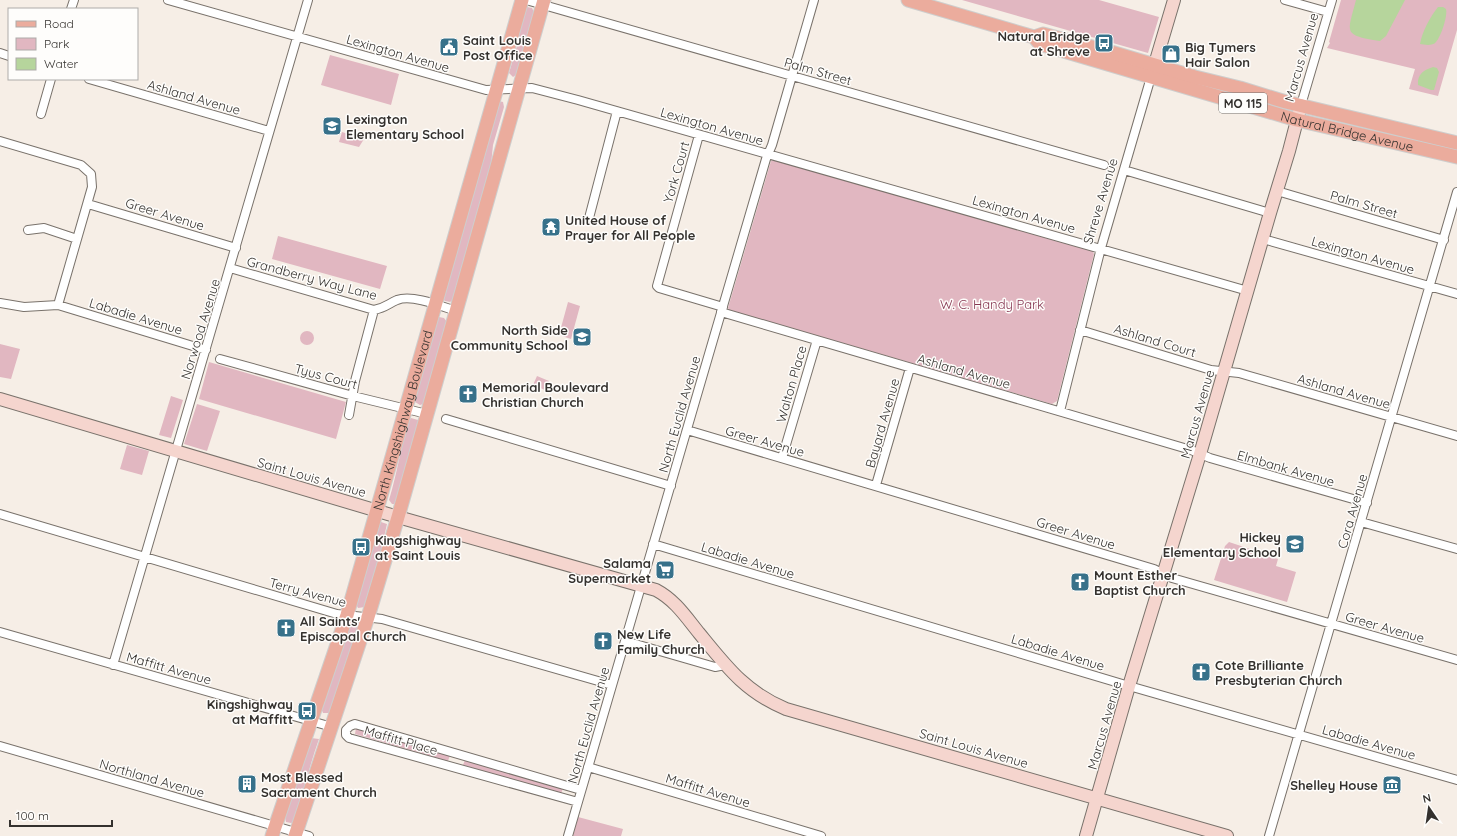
<svg xmlns="http://www.w3.org/2000/svg" width="1457" height="836" font-family="Quicksand,sans-serif">
<rect width="100%" height="100%" fill="#f6eee6"/>
<!-- green -->
<path fill="#e1b7c1" d="M962,0H1099L1159,17L1148,53Z
M1341,0H1457V30L1438,96L1409,89L1415,69L1327,48L1330,43L1329,42Z
M527,7L532,8L534,12L517,74L513,77L509,73L519,39L518,36L525,8Z
M330,55L399,74L391,105L321,85Z
M499,101L503,102L504,107L493,145L491,165L453,300L450,302L445,301L443,299Z
M342,132L364,139L359,147L339,142Z
M773,160L1092,250L1094,254L1057,401L1052,404L729,310L728,308L771,161Z
M278,236L387,266L380,289L272,259Z
M568,302L580,306L571,339L559,335Z
M439,317L444,318L447,322L423,404L420,405L415,402V399L437,319Z
M300 338a7 7 0 1 1 14 0a7 7 0 1 1-14 0Z
M0,344L20,349L11,379L0,377Z
M209,362L346,402L336,439L199,399Z
M537,376L549,381V385L545,390L533,385Z
M171,396L183,400L171,438L159,435Z
M197,404L220,411L207,451L184,444Z
M411,418L418,420L419,423L395,504H392L389,500C397,474 401,447 408,420Z
M127,445L149,451L142,475L120,469Z
M381,522L387,524C381,552 373,580 365,607L358,608L356,604L380,524Z
M1229,542L1250,549V551L1278,559L1276,566L1296,572L1287,602L1214,580L1225,546Z
M351,621L356,622L359,625L329,713H323L321,708Z
M356,728L450,755L448,761L355,734Z
M311,738L319,739C309,767 303,794 294,822L291,823L286,822L285,817Z
M465,760L563,788L561,794L463,765Z
M578,817L623,829L621,836H573Z"/>
<!-- water -->
<path fill="#b6d59c" d="M1356,0H1405L1386,36L1380,41C1343,35 1347,34 1356,0Z
M1438,7H1443L1446,9C1448,15 1441,37 1436,42C1433,46 1425,45 1420,44C1422,32 1430,17 1438,7Z
M1433,67L1437,68L1439,72L1434,90H1431L1418,85C1417,74 1424,70 1433,67Z"/>
<g fill="none" stroke-linecap="round" stroke-linejoin="round">
<defs>
<path id="street" d="M168,0L486,90L532,88L578,100L1248,291
M526,0L1104,165
M1285,0L1328,12
M71,9L74,0
M0,53L9,56
M89,79L269,131
M1301,105L1332,0
M41,114L51,79
M699,135L657,286L659,288L723,307
M0,141L81,165L91,174L92,187L58,305
M1124,170L1270,213
M1277,191L1444,240
M88,204L236,248
M589,218L617,111
M28,230L44,228L77,239
M1263,239L1457,294
M230,268L374,310C385,308 388,304 397,300C412,294 441,306 456,311
M0,303L24,307L58,305L206,350
M721,312L1191,450L1210,458L1367,503
M1080,330L1211,370L1239,373L1457,436
M220,359L353,396L427,414
M1060,411L1101,248L1151,77
M349,415L355,381L374,310
M446,419L671,486
M687,430L1154,569L1172,578L1457,660
M782,458L817,340
M876,485L910,368
M0,514L337,614L382,619L612,685
M1361,522L1457,549
M653,544L1129,686L1457,780
M0,632L332,727
M625,641L715,667L725,665
M113,665L308,0
M0,746L309,836
M588,767L821,836
M578,802L349,738L346,735V730L350,726L355,724L581,790
M568,836L766,159L772,145L814,0
M1269,836L1457,192"/>
<path id="secondary" d="M1152,74L1174,0
M0,399L398,517L656,590C675,600 686,617 699,633C726,666 745,692 786,709L1227,836
M1086,836L1129,686L1200,454L1270,213L1289,151L1301,105"/>
<g id="primary">
<path id="s1" d="M908,0L1034,37L1040,44L1297,120L1457,157"/>
<path d="M1034,37L1043,34L1111,52L1195,77L1240,88L1286,102L1457,143"/>
<path id="s2" d="M272,836L347,615L522,0"/>
<path d="M295,836L368,617L398,517L544,0"/>
</g>
</defs>
<!-- street casing -->
<use href="#street" stroke="#79726b" stroke-width="10"/>
<!-- secondary casing -->
<use href="#secondary" stroke="#79726b" stroke-width="14"/>
<!-- primary casing -->
<use href="#primary" stroke="#cececd" stroke-width="15"/>
<!-- street -->
<use href="#street" stroke="#fff" stroke-width="8"/>
<!-- secondary -->
<use href="#secondary" stroke="#f5d5ce" stroke-width="12"/>
<!-- primary -->
<use href="#primary" stroke="#ebac9d" stroke-width="13"/>
</g>
<!-- icons -->
<defs>
<symbol id="bus-square" viewBox="-11 -11 22 22"><rect x="-9" y="-9" width="18" height="18" rx="4" fill="#37718a" stroke="#fefdfb"/><path d="M-5-6H5V4H4V6H2V4H-2V6H-4V4H-5ZM-3.5-4V0h7V-4ZM-3.5 1.2v1.5H-2V1.2ZM2 1.2v1.5H3.5V1.2Z" fill="#fff"/></symbol>
<symbol id="civic-square" viewBox="-11 -11 22 22"><rect x="-9" y="-9" width="18" height="18" rx="4" fill="#37718a" stroke="#fefdfb"/><path d="M-.6-6.5H3V-4.5H.6V-3L4-1V1h2V6H-6V1h2V-1L-.6-3ZM-1.2 2.5V6h2.4V2.5Z" fill="#fff"/></symbol>
<symbol id="shop-square" viewBox="-11 -11 22 22"><rect x="-9" y="-9" width="18" height="18" rx="4" fill="#37718a" stroke="#fefdfb"/><path d="M-5-2.5h2.3a2.7 3.5 0 0 1 5.4 0H5L5.5 6h-11ZM-1.5-2.5h3a1.5 2.3 0 0 0-3 0Z" fill="#fff"/></symbol>
<symbol id="school-square" viewBox="-11 -11 22 22"><rect x="-9" y="-9" width="18" height="18" rx="4" fill="#37718a" stroke="#fefdfb"/><path d="M0-5L7-2L0 1L-7-2ZM-4 1L0 2.5L4 1V4Q0 6-4 4Z" fill="#fff"/></symbol>
<symbol id="temple-square" viewBox="-11 -11 22 22"><rect x="-9" y="-9" width="18" height="18" rx="4" fill="#37718a" stroke="#fefdfb"/><path d="M0-6L5-2H3V0L6.5 2.5H4V6H1.5V3h-3V6H-4V2.5H-6.5L-3 0V-2H-5Z" fill="#fff"/></symbol>
<symbol id="church-square" viewBox="-11 -11 22 22"><rect x="-9" y="-9" width="18" height="18" rx="4" fill="#37718a" stroke="#fefdfb"/><path d="M-1.2-6h2.4v3.5h3.3v2.4h-3.3V6h-2.4V-.1h-3.3v-2.4h3.3Z" fill="#fff"/></symbol>
<symbol id="supermarket-square" viewBox="-11 -11 22 22"><rect x="-9" y="-9" width="18" height="18" rx="4" fill="#37718a" stroke="#fefdfb"/><path d="M-6-5.5h2.5l.6 2H6L4.5 2H-2.5L-4.4-4H-6ZM-1.5 3.2a1.3 1.3 0 1 0 .1 0ZM3 3.2a1.3 1.3 0 1 0 .1 0Z" fill="#fff"/></symbol>
<symbol id="building-square" viewBox="-11 -11 22 22"><rect x="-9" y="-9" width="18" height="18" rx="4" fill="#37718a" stroke="#fefdfb"/><path d="M-4-6H4V6H1V3H-1V6H-4ZM-2.5-4.3h1.7v1.8h-1.7ZM.8-4.3h1.7v1.8H.8ZM-2.5-1h1.7V.8h-1.7ZM.8-1h1.7V.8H.8Z" fill="#fff"/></symbol>
<symbol id="museum-square" viewBox="-11 -11 22 22"><rect x="-9" y="-9" width="18" height="18" rx="4" fill="#37718a" stroke="#fefdfb"/><path d="M0-6L6-3V-2H-6V-3ZM-5-1h2V3h-2ZM-1-1h2V3h-2ZM3-1h2V3H3ZM-6 4H6V6H-6Z" fill="#fff"/></symbol>
</defs>
<g fill-rule="evenodd">
<use href="#bus-square" x="1093" y="32" width="22" height="22"/>
<use href="#civic-square" x="438" y="36" width="22" height="22"/>
<use href="#shop-square" x="1160" y="43" width="22" height="22"/>
<use href="#school-square" x="321" y="115" width="22" height="22"/>
<use href="#temple-square" x="540" y="216" width="22" height="22"/>
<use href="#school-square" x="571" y="326" width="22" height="22"/>
<use href="#church-square" x="457" y="383" width="22" height="22"/>
<use href="#school-square" x="1284" y="533" width="22" height="22"/>
<use href="#bus-square" x="350" y="536" width="22" height="22"/>
<use href="#supermarket-square" x="654" y="559" width="22" height="22"/>
<use href="#church-square" x="1069" y="571" width="22" height="22"/>
<use href="#church-square" x="275" y="617" width="22" height="22"/>
<use href="#church-square" x="592" y="630" width="22" height="22"/>
<use href="#church-square" x="1190" y="661" width="22" height="22"/>
<use href="#bus-square" x="296" y="700" width="22" height="22"/>
<use href="#building-square" x="236" y="773" width="22" height="22"/>
<use href="#museum-square" x="1381" y="774" width="22" height="22"/>
</g>
<g text-anchor="middle" dominant-baseline="central" stroke-width="3" stroke-linejoin="round" paint-order="stroke">
<!-- shield labels -->
<rect fill="#fefdfb" stroke="#716e6c" stroke-width="1" x="1219" y="93" width="48" height="20" rx="3"/>
<g font-size="12" font-weight="bold" fill="#34312e">
<text x="1243" y="103">MO 115</text>
</g>
<!-- poi labels -->
<g font-size="13" font-weight="bold" fill="#34312e" stroke="#fefdfb" text-anchor="start">
<text x="1090" y="36" text-anchor="end">Natural Bridge<tspan x="1090" dy="15">at Shreve</tspan></text>
<text x="463" y="40">Saint Louis<tspan x="463" dy="15">Post Office</tspan></text>
<text x="1185" y="47">Big Tymers<tspan x="1185" dy="15">Hair Salon</tspan></text>
<text x="346" y="119">Lexington<tspan x="346" dy="15">Elementary School</tspan></text>
<text x="565" y="220">United House of<tspan x="565" dy="15">Prayer for All People</tspan></text>
<text x="568" y="330" text-anchor="end">North Side<tspan x="568" dy="15">Community School</tspan></text>
<text x="482" y="387">Memorial Boulevard<tspan x="482" dy="15">Christian Church</tspan></text>
<text x="1281" y="537" text-anchor="end">Hickey<tspan x="1281" dy="15">Elementary School</tspan></text>
<text x="375" y="540">Kingshighway<tspan x="375" dy="15">at Saint Louis</tspan></text>
<text x="651" y="563" text-anchor="end">Salama<tspan x="651" dy="15">Supermarket</tspan></text>
<text x="1094" y="575">Mount Esther<tspan x="1094" dy="15">Baptist Church</tspan></text>
<text x="300" y="621">All Saints'<tspan x="300" dy="15">Episcopal Church</tspan></text>
<text x="617" y="634">New Life<tspan x="617" dy="15">Family Church</tspan></text>
<text x="1215" y="665">Cote Brilliante<tspan x="1215" dy="15">Presbyterian Church</tspan></text>
<text x="293" y="704" text-anchor="end">Kingshighway<tspan x="293" dy="15">at Maffitt</tspan></text>
<text x="261" y="777">Most Blessed<tspan x="261" dy="15">Sacrament Church</tspan></text>
<text x="1378" y="785" text-anchor="end">Shelley House</text>
</g>
<!-- street labels -->
<g font-size="13" fill="#34312e" stroke="#fefdfb">
<text transform="translate(398 53) rotate(16)">Lexington Avenue</text>
<text transform="translate(1301 57) rotate(-74)">Marcus Avenue</text>
<text transform="translate(818 71) rotate(16)">Palm Street</text>
<text transform="translate(194 97) rotate(16)">Ashland Avenue</text>
<text transform="translate(712 126) rotate(16)">Lexington Avenue</text>
<text stroke="none"><textPath href="#s1" startOffset="460">Natural Bridge Avenue</textPath></text>
<text transform="translate(676 172) rotate(-74)">York Court</text>
<text transform="translate(1100 201) rotate(-73)">Shreve Avenue</text>
<text transform="translate(1364 204) rotate(16)">Palm Street</text>
<text transform="translate(165 214) rotate(17)">Greer Avenue</text>
<text transform="translate(1024 214) rotate(16)">Lexington Avenue</text>
<text transform="translate(1363 255) rotate(16)">Lexington Avenue</text>
<text transform="translate(312 278) rotate(15)">Grandberry Way Lane</text>
<text transform="translate(136 316) rotate(17)">Labadie Avenue</text>
<text transform="translate(200 329) rotate(-73)">Norwood Avenue</text>
<text transform="translate(1155 340) rotate(17)">Ashland Court</text>
<text transform="translate(964 371) rotate(16)">Ashland Avenue</text>
<text transform="translate(326 376) rotate(15)">Tyus Court</text>
<text transform="translate(791 384) rotate(-74)">Walton Place</text>
<text transform="translate(1344 391) rotate(16)">Ashland Avenue</text>
<text transform="translate(679 414) rotate(-74)">North Euclid Avenue</text>
<text transform="translate(1197 414) rotate(-74)">Marcus Avenue</text>
<text stroke="none"><textPath href="#s2" startOffset="436">North Kingshighway Boulevard</textPath></text>
<text transform="translate(882 423) rotate(-74)">Bayard Avenue</text>
<text transform="translate(765 441) rotate(16)">Greer Avenue</text>
<text transform="translate(1286 468) rotate(16)">Elmbank Avenue</text>
<text transform="translate(312 477) rotate(16)">Saint Louis Avenue</text>
<text transform="translate(1352 511) rotate(-74)">Cora Avenue</text>
<text transform="translate(1076 533) rotate(17)">Greer Avenue</text>
<text transform="translate(748 560) rotate(17)">Labadie Avenue</text>
<text transform="translate(308 592) rotate(15)">Terry Avenue</text>
<text transform="translate(1385 627) rotate(16)">Greer Avenue</text>
<text transform="translate(1058 652) rotate(17)">Labadie Avenue</text>
<text transform="translate(169 668) rotate(16)">Maffitt Avenue</text>
<text transform="translate(588 725) rotate(-74)">North Euclid Avenue</text>
<text transform="translate(1104 725) rotate(-74)">Marcus Avenue</text>
<text transform="translate(401 740) rotate(16)">Maffitt Place</text>
<text transform="translate(1369 742) rotate(16)">Labadie Avenue</text>
<text transform="translate(974 748) rotate(16)">Saint Louis Avenue</text>
<text transform="translate(152 778) rotate(16)">Northland Avenue</text>
<text transform="translate(708 790) rotate(17)">Maffitt Avenue</text>
</g>
<!-- park labels -->
<g font-size="13" fill="#873752" stroke="#fefdfb">
<text x="992" y="304">W. C. Handy Park</text>
</g>
</g>
<!-- legend -->
<rect x="8" y="8" width="130" height="72" fill="#fefdfb" stroke="#adaba9"/>
<rect x="16" y="21" width="20" height="6" fill="#ebac9d" stroke="#adaba9"/>
<text x="44" y="28" font-size="12" fill="#34312e">Road</text>
<rect x="16" y="38" width="20" height="12" fill="#e1b7c1" stroke="#adaba9"/>
<text x="44" y="48" font-size="12" fill="#34312e">Park</text>
<rect x="16" y="58" width="20" height="12" fill="#b6d59c" stroke="#adaba9"/>
<text x="44" y="68" font-size="12" fill="#34312e">Water</text>
<!-- north arrow -->
<g transform="translate(1429 808) rotate(347)" stroke="#fefdfb" stroke-width="3" paint-order="stroke">
<path d="M0-3L7 15L0 10L-7 15Z" fill="#34312e"/>
<text y="-6" font-size="11" font-weight="bold" text-anchor="middle" fill="#34312e">N</text>
</g>
<!-- scale -->
<path d="M10 820v6h102v-6" fill="none" stroke="#34312e" stroke-width="2"/>
<text x="16" y="820" font-size="12" fill="#34312e" stroke="#fefdfb" stroke-width="3" paint-order="stroke">100 m</text>
</svg>
